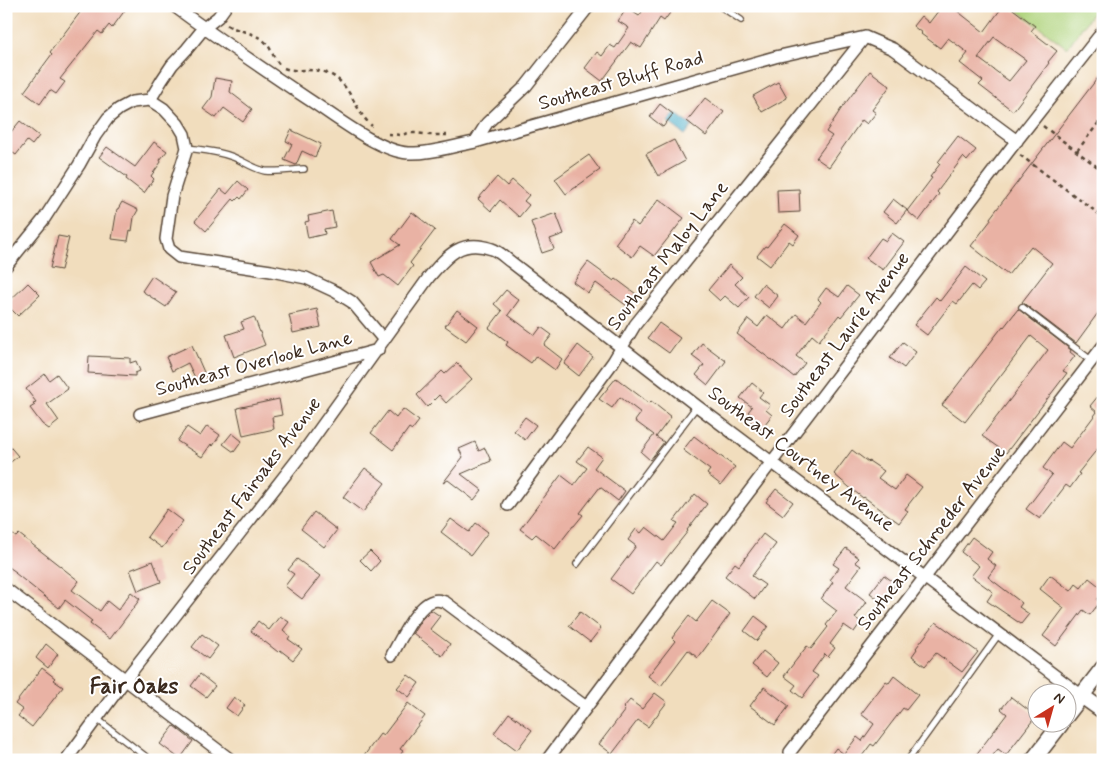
<svg xmlns="http://www.w3.org/2000/svg" width="1109" height="766" font-family="Mynerve,sans-serif">
<rect width="100%" height="100%" fill="#fff"/>
<filter id="ink" filterUnits="userSpaceOnUse"><feTurbulence type="fractalNoise" baseFrequency=".02" numOctaves="2"/><feDisplacementMap in="SourceGraphic" scale="10" xChannelSelector="R" yChannelSelector="G"/><feConvolveMatrix kernelMatrix="1 2 1 2 8 2 1 2 1" color-interpolation-filters="sRGB"/></filter>
<filter id="wash" filterUnits="userSpaceOnUse"><feTurbulence type="fractalNoise" baseFrequency=".0096" numOctaves="4" result="noise"/><feDisplacementMap in="SourceGraphic" scale="20" xChannelSelector="R" yChannelSelector="G"/><feGaussianBlur stdDeviation="1.12" result="paint"/><feColorMatrix in="noise" values="0 0 0 0 0 0 0 0 0 0 0 0 0 0 0 0 0 1.4 0 .05"/><feComposite in="paint" operator="in"/></filter>
<g filter="url(#wash)">
<rect width="100%" height="100%" fill="#f1ddbd"/>
<!-- green -->
<path fill="#afd37c" stroke="#757e4d" d="M1012,6H1098L1067,48Z"/>
<!-- water -->
<path fill="#45abc5" stroke="#406a72" d="M675,113L692,126L685,135L668,122Z"/>
<g id="blocks">
<!-- building -->
<path fill="#e9b2a4" fill-rule="evenodd" d="M85,6H128L112,28L109,25L102,34L98,31L60,79L65,82L56,94L50,90L40,104L24,92L52,54L50,52Z
M646,6H675L664,21L660,18L641,48L631,42L602,81L585,68L597,52L602,56L610,45L615,48L629,28L618,21L627,8L639,16Z
M942,6H951L984,32L1003,6H1009L1035,26L1031,31L1057,51L1048,62L1049,63L1013,111L979,85L983,81L960,63L968,53L948,38L940,48L921,34L922,33L913,26L921,16L929,23ZM994,37L1026,60L1009,81L978,58Z
M870,71L890,86L872,110L876,113L867,124L862,120L829,167L816,158L832,136L826,132L841,109Z
M1103,71V306L1076,343L1022,302L1052,263L1031,246L1008,275L971,246L991,220L990,218Z
M215,78L232,81L230,92L252,109L243,122L224,108L216,118L203,109L212,97Z
M778,82L787,98L762,112L753,96Z
M705,98L724,112L706,136L687,121Z
M660,104L673,114L663,127L650,117Z
M20,121L39,136L32,145L27,141L16,155L6,148V138Z
M291,130L321,144L315,157L302,151L296,165L284,160L292,144L286,141Z
M958,136L976,150L967,161L963,157L937,192L939,194L919,221L907,211L932,178L930,177L940,164L938,162Z
M674,140L685,161L658,176L646,154Z
M154,142L167,151L160,160L161,162L151,176L154,179L144,193L126,179L127,177L99,157L107,147L135,167Z
M589,155L600,170L566,194L555,179Z
M497,177L507,186L512,180L529,195L524,201L529,205L519,217L500,200L491,211L478,199Z
M238,181L248,190L241,199L239,197L235,201L233,199L206,231L195,221L221,189L227,194Z
M799,189L800,212L778,213L777,190Z
M659,199L684,218L654,256L640,246L632,257L615,244L632,221L638,226Z
M893,199L907,210L897,223L883,212Z
M122,202L138,210L134,217L132,231L130,230L128,241L112,239L117,209H118Z
M332,211L335,227L324,229L325,234L308,238L305,222L309,221L308,216Z
M412,212L435,230L410,263L413,266L398,286L384,275L379,277L371,262L400,245L392,239Z
M556,213L564,234L550,239L554,249L542,253L531,222Z
M785,224L799,235L793,244L789,241L770,266L757,256L765,246L767,247Z
M892,233L904,242L883,270L866,258L881,238L886,241Z
M58,236L69,238L61,270L50,268Z
M588,262L614,281L616,279L636,294L627,306L596,283L588,293L573,282Z
M729,265L742,277L735,284L749,297L739,308L725,296L720,301L708,290Z
M966,267L985,282L978,290L972,285L957,304L953,301L927,335L914,325L936,297L940,301Z
M152,276L176,292L166,307L142,291Z
M28,283L40,295L18,316L6,304Z
M763,284L778,296L769,308L754,296Z
M847,286L859,295L841,317L839,315L819,341L812,335L796,356L805,363L794,377L737,334L748,319L758,327L767,315L785,329L796,314L806,322L821,302L818,299L826,288L839,297Z
M506,290L519,300L508,315L535,335L541,327L552,335L544,345L562,359L555,370L536,356L531,363L506,345L508,342L489,328L502,311L494,304Z
M317,309L321,327L293,333L289,315Z
M1018,309L1071,350L1070,352L1075,356L1063,371L1067,373L1006,453L982,436L1048,350L1031,336L965,422L942,405L1003,326L1004,327Z
M457,310L478,326L466,341L445,326Z
M254,317L265,345L234,357L226,335L244,329L241,322Z
M659,323L680,338L669,353L648,338Z
M903,342L916,352L904,368L890,358Z
M702,343L726,361L708,385L696,375L704,365L692,356Z
M192,345L207,379L198,384L188,363L172,371L166,357Z
M578,345L593,357L579,376L564,364Z
M89,356L130,358V363L136,361L140,371L135,373V376L88,373Z
M457,363L472,379L446,403L439,395L427,407L417,395L442,371L445,374Z
M45,374L49,380L57,374L68,389L47,404L59,421L49,429L42,424L30,408L35,405L33,403L36,402L26,389Z
M616,378L649,403L651,401L671,417L656,437L664,442L650,460L641,452L654,435L635,421L641,413L620,397L612,408L599,399Z
M752,383L763,392L759,397L770,405L766,410L772,415L761,429L747,419L751,414L748,412L752,407L740,398Z
M1103,390V442L1078,473L1080,474L1070,488L1066,485L1040,519L1026,509L1052,475L1043,468L1062,442L1070,448L1097,412L1090,406Z
M279,399L282,415L272,417L274,429L243,436L237,408Z
M403,409L419,421L412,430L409,428L393,450L371,433L388,411L396,418Z
M525,417L536,425L525,440L514,431Z
M207,426L220,435L213,446L211,444L202,457L177,441L187,427L200,436Z
M232,433L242,441L234,452L223,444Z
M694,436L735,467L721,485L707,474L710,470L683,450Z
M6,442L18,456L6,466Z
M475,442L479,451L485,448L491,461L461,474L482,490L474,500L448,480L443,483L463,457L459,449Z
M588,447L602,457L594,468L625,491L618,501L600,487L580,513L583,515L574,526H573L555,549L536,534L532,538L520,529L561,475L574,485L587,468L577,461Z
M852,450L868,462L869,461L884,471L878,478L895,490L906,475L922,487L905,509L908,511L899,523L864,497L863,498L849,487L834,474Z
M365,468L385,483L363,512L343,497Z
M776,489L793,502L783,515L766,502Z
M695,494L707,504L687,530L688,531L661,565L656,561L631,594L611,579L636,546L628,540L636,529L641,533L646,527L664,541L678,523L674,521Z
M167,509L183,521L162,548L147,537Z
M314,512L337,530L324,547L301,529Z
M451,519L469,532L476,523L488,532L471,555L441,532Z
M6,530L16,537L19,534L79,581L72,590L100,611L107,601L118,610L131,592L140,599L110,639L90,624L92,621L65,600L59,608L15,573L16,572L6,565Z
M763,534L776,544L752,576L765,585L755,599L725,576L735,563L739,566Z
M972,537L992,552L987,559L996,566L988,577L1022,603L1019,607L1029,614L1021,624L987,601L993,592L971,576L979,566L961,552Z
M846,548L859,558L855,562L861,566L846,586L867,602L855,618L861,622L854,632L844,625L830,644L835,648L828,657L825,654L812,672L818,676L802,698L792,690L796,685L784,676L807,646L811,649L828,627L826,625L837,611L821,599L833,582L830,580L839,568L833,564Z
M370,551L380,561L371,571L360,560Z
M297,559L320,576L302,599L285,586L294,574L288,570Z
M153,561L161,582L138,591L130,570Z
M884,575L896,584L882,602L870,593Z
M1050,575L1071,591L1076,584L1081,588L1089,578L1103,589V592L1097,600L1100,602L1090,615L1083,610L1056,646L1043,636L1064,608L1040,589Z
M712,601L730,614L698,658L688,650L661,686L648,676L675,641L672,638L689,616L696,622Z
M431,610L440,616L430,629L450,644L442,656L413,633L421,620Z
M580,612L601,628L590,642L569,626Z
M280,616L289,622L283,630L290,636L288,639L302,649L293,660L280,650L278,652L251,631L258,621L269,630Z
M755,616L768,626L757,641L744,631Z
M936,622L978,652L962,672L936,653L925,666L912,656L917,649L916,648Z
M202,634L218,646L208,659L192,647Z
M46,644L58,654L48,668L36,658Z
M763,651L778,663L767,677L752,665Z
M42,668L55,678L53,680L63,687L32,727L18,716L23,710L15,704Z
M200,674L215,686L206,697L191,686Z
M408,675L419,683L409,697L397,688Z
M894,676L918,695L906,710L903,708L874,746L871,744L859,760H827L836,748L844,754L857,737L862,741L874,724L861,714L886,681L889,683Z
M764,687L789,706L775,725L750,706Z
M655,693L667,702L648,727L638,720L612,754L599,744L625,710L623,708L630,700L642,709Z
M234,697L245,705L237,716L226,708Z
M1011,697L1036,716L1006,755L998,749L989,760H972L1007,714L1001,709Z
M408,703L425,716L400,749L403,751L397,760H361L380,734L383,736Z
M509,713L532,730L517,750L494,733Z
M174,726L193,741L180,759L160,744Z"/>
</g>
</g>
<g filter="url(#ink)">
<use href="#blocks" fill-opacity="0" stroke="#564536" stroke-width="1"/>
<g fill="none" stroke-linecap="round" stroke-linejoin="round">
<defs>
<path id="service" d="M720,6L741,20
M187,148C202,150 218,151 233,157C243,161 254,169 265,171C278,172 291,170 304,169
M1022,307L1092,361
M577,564L697,406
M97,719L150,760
M908,760L999,634"/>
<path id="minor" d="M174,6C217,38 263,69 308,99C333,115 378,151 408,153C430,154 453,146 475,142L775,57L865,37
M865,37L893,49L1017,141
M150,100L164,109L178,124L184,134L187,148L172,196L166,239L169,249L179,257L271,271L306,278L336,292L352,302L384,340
M475,142L487,123L526,86L589,6
M6,266L44,219L79,165L95,136L108,118L119,109L132,102L150,100L162,80L172,65L187,49L204,28L218,17L226,6
M140,414L378,350
M508,505L613,362L635,325L865,37
M6,589L231,760
M392,655C400,640 417,605 433,601C438,599 441,601 445,602L586,707
M790,752L1103,346
M66,760L125,680L304,451L429,277C447,256 461,238 492,249C499,251 505,258 511,262L697,406L1082,696
M547,760L656,614L1011,148L1103,31"/>
<path id="tertiary" d="M1082,696L1103,711
M1066,716L1103,668
M1033,760L1061,724"/>
</defs>
<!-- service casing -->
<use href="#service" stroke="#564536" stroke-width="8"/>
<!-- minor casing -->
<use href="#minor" stroke="#564536" stroke-width="14"/>
<!-- tertiary casing -->
<use href="#tertiary" stroke="#564536" stroke-width="18"/>
<!-- path -->
<path stroke="#564536" stroke-width="2.5" stroke-dasharray="4 4" stroke-linecap="butt" d="M199,6L205,11
M227,25C239,32 257,32 267,44C272,50 273,58 280,65
M284,68C292,71 299,70 307,70C314,70 321,71 327,73C351,82 354,111 372,126
M1043,126L1103,171
M388,134L401,135L409,133H416L430,135H447
M1077,151L1103,117
M1020,155L1103,217"/>
<!-- service -->
<use href="#service" stroke="#fff" stroke-width="5.5"/>
<!-- minor -->
<use href="#minor" stroke="#fff" stroke-width="11"/>
<!-- tertiary -->
<use href="#tertiary" stroke="#fff" stroke-width="15"/>
</g>
</g>
<g text-anchor="middle" dominant-baseline="central" stroke-width="4" stroke-linejoin="round" paint-order="stroke">
<!-- street labels -->
<g font-size="20" fill="#3b2a1e" stroke="#fff">
<text transform="translate(621 81) rotate(-16)">Southeast Bluff Road</text>
<text transform="translate(668 256) rotate(-52)">Southeast Maloy Lane</text>
<text transform="translate(845 335) rotate(-53)">Southeast Laurie Avenue</text>
<text transform="translate(254 364) rotate(-15)">Southeast Overlook Lane</text>
<text transform="translate(801 459) rotate(37)">Southeast Courtney Avenue</text>
<text transform="translate(252 486) rotate(-53)">Southeast Fairoaks Avenue</text>
<text transform="translate(932 538) rotate(-52)">Southeast Schroeder Avenue</text>
</g>
<!-- quarter labels -->
<g font-size="22" font-weight="bold" fill="#3b2a1e" stroke="#fff">
<text x="134" y="687">Fair Oaks</text>
</g>
</g>
<!-- margin -->
<rect width="1109" height="766" fill="none" stroke="#fff" stroke-width="25"/>
<!-- north arrow -->
<g transform="translate(1052 708) rotate(37)"><circle r="24" fill="#ffffff" stroke="#b1aaa5"/>
<path d="M0-4L9 19L0 12L-9 19Z" fill="#c8321e"/>
<text y="-8" font-size="14" font-weight="bold" text-anchor="middle" fill="#3b2a1e">N</text>
</g>
</svg>
